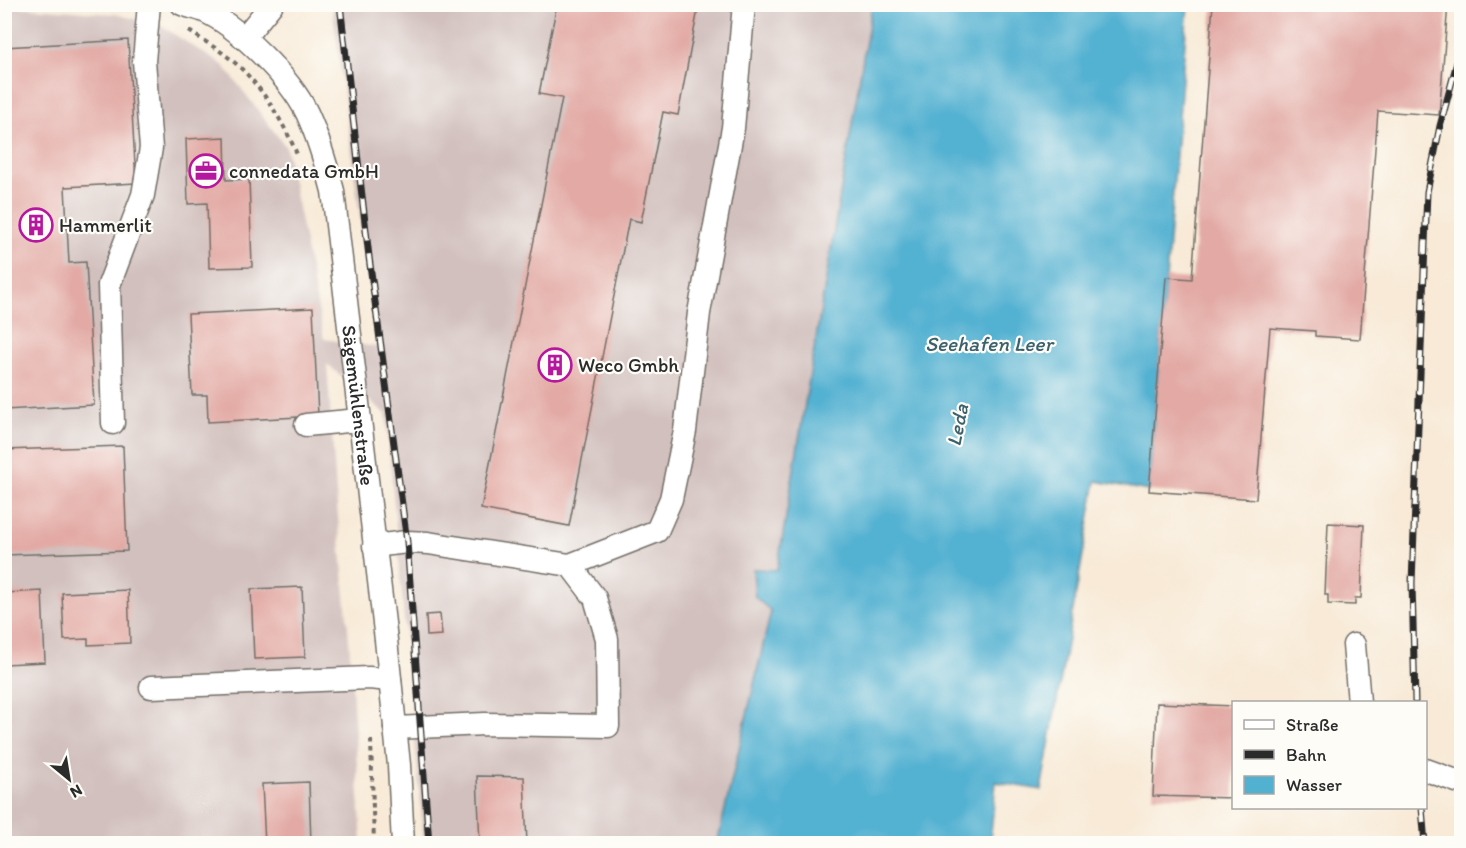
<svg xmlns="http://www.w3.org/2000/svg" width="1466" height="848" font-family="Itim,sans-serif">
<rect width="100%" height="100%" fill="#fdfcf7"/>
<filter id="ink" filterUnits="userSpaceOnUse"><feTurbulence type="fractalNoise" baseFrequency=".0167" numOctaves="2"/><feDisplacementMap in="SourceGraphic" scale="12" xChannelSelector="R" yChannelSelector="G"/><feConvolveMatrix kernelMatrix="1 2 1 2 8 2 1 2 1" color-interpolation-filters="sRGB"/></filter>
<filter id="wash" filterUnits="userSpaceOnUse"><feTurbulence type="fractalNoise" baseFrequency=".008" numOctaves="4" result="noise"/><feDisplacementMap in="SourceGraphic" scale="24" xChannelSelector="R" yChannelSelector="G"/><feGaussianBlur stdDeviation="1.35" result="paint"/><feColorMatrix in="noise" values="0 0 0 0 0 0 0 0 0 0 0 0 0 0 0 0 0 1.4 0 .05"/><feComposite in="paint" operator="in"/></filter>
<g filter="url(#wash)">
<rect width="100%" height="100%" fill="#f8ead7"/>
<!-- industrial -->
<path fill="#d1c0bd" d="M332,5H872L777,570L753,569L771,611L717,843H424L386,414L327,364L337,506L349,640L362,843H5L4,6L114,14L158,24L224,66L286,147L324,339L377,347Z"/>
<!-- water -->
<path fill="#52b1d1" stroke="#3e6e7e" stroke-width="1.5" d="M872,5H1188L1149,491L1096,481L1041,790L996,782L990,843L717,844L771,611L755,597L753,569L777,570Z"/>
<g id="blocks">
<!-- building -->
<path fill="#e3aaa5" d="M557,4H699L678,115L663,112L641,222L629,219L569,526L481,509L562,98L539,94Z
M1213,4H1448L1439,115L1378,111L1360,339L1315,336V331L1270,328L1256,499L1149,491L1166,277L1192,279Z
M128,40L136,183L65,187L69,263L86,262L94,405L4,410V47Z
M225,137L226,180L249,179L252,267L209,268L207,203L188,204L186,139Z
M313,308L318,416L208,422L207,395H192L188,314Z
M123,446L127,551L4,555V450Z
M1328,523L1364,525L1361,598H1355V605L1328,604V595H1325Z
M302,587L305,657L254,659L251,589Z
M128,590L130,643L88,645V639L64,640L62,593Z
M42,591L45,662L4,664V593Z
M440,614L442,635L427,636L426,615Z
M1157,703L1234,706V798L1153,796Z
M477,776L524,777L527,844H480Z
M309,782L311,844H265L262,784Z"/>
</g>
</g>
<g filter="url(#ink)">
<use href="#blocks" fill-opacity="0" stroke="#736e67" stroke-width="1.5"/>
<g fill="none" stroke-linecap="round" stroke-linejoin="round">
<defs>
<g id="minor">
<path id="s1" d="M182,4C189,7 197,8 204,11C239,27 290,78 307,113C319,139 326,164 333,191L386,640L399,765L403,844"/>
<path d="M244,38L272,4"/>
<path d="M113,423L109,285L143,195L151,148L144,61L149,4"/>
<path d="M306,425L359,420"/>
<path d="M374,546L407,542L428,543L570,565L595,598L607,639L608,726L485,724L395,728"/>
<path d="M570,565L657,531L671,499L685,431L699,313L733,128L744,4"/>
<path d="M1354,645L1359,702"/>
<path d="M151,687L369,678L390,680"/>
<path d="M1426,770L1462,783"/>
</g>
</defs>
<!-- minor casing -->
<use href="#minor" stroke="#736e67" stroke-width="25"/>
<!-- path -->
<path stroke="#736e67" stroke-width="4" stroke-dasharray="4.5 4.5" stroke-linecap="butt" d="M116,4L127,6
M189,31C201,39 213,46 224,54C257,78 281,117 297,154
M371,740L374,844"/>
<!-- minor -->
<use href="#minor" stroke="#fff" stroke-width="22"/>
<defs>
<path id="rail" d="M340,4L369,257L407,542L429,844
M1415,702L1412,583L1427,192L1440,126L1462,44
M1422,808L1425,844"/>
</defs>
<!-- rail casing -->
<use href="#rail" stroke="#2b2b2b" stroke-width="7"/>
<!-- rail -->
<use href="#rail" stroke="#fdfcf7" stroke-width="4.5" stroke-dasharray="14" stroke-linecap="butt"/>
</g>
</g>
<!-- icons -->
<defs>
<symbol id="office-ring" viewBox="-11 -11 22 22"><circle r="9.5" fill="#fdfcf7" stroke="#b5179e" stroke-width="1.5"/><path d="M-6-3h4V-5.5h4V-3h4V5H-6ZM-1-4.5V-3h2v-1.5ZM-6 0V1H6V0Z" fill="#b5179e"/></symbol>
<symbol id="building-ring" viewBox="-11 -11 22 22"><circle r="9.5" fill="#fdfcf7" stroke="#b5179e" stroke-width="1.5"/><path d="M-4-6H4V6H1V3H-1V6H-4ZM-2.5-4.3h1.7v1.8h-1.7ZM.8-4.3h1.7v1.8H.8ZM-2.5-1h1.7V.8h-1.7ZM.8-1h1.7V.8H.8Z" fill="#b5179e"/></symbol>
</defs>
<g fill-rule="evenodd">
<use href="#office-ring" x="187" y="152" width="38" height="38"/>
<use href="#building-ring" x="17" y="206" width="38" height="38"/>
<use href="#building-ring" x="536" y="346" width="38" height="38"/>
</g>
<g text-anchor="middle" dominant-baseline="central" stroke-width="4.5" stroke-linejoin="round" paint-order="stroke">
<!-- poi labels -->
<g font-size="20" fill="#2b2b2b" stroke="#fdfcf7" text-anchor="start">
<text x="229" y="171">connedata GmbH</text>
<text x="59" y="225">Hammerlit</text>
<text x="578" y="365">Weco Gmbh</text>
</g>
<!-- street labels -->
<g font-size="20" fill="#2b2b2b" stroke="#fdfcf7">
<text stroke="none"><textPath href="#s1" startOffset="468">Sägemühlenstraße</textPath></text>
</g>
<!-- water labels -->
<g font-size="21" font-style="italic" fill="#3b616d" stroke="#fdfcf7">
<text x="989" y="343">Seehafen Leer</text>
<text transform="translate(957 425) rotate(-79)">Leda</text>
</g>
</g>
<!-- margin -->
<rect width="1466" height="848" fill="none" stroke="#fdfcf7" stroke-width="24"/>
<!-- legend -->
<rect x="1232" y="701" width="195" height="108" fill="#fdfcf7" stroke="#a9a8a5" stroke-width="1.5"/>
<rect x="1244" y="720" width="30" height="9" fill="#ffffff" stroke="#a9a8a5" stroke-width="1.5"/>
<text x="1286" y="731" font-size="18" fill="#2b2b2b">Straße</text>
<rect x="1244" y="750" width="30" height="9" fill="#2b2b2b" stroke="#a9a8a5" stroke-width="1.5"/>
<text x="1286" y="761" font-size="18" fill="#2b2b2b">Bahn</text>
<rect x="1244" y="776" width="30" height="18" fill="#52b1d1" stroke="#a9a8a5" stroke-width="1.5"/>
<text x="1286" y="791" font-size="18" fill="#2b2b2b">Wasser</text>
<!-- north arrow -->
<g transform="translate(69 779) rotate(150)" stroke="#fdfcf7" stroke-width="4.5" paint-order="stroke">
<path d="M0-4.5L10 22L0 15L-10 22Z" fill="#2b2b2b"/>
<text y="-9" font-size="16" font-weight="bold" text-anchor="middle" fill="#2b2b2b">N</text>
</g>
</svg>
